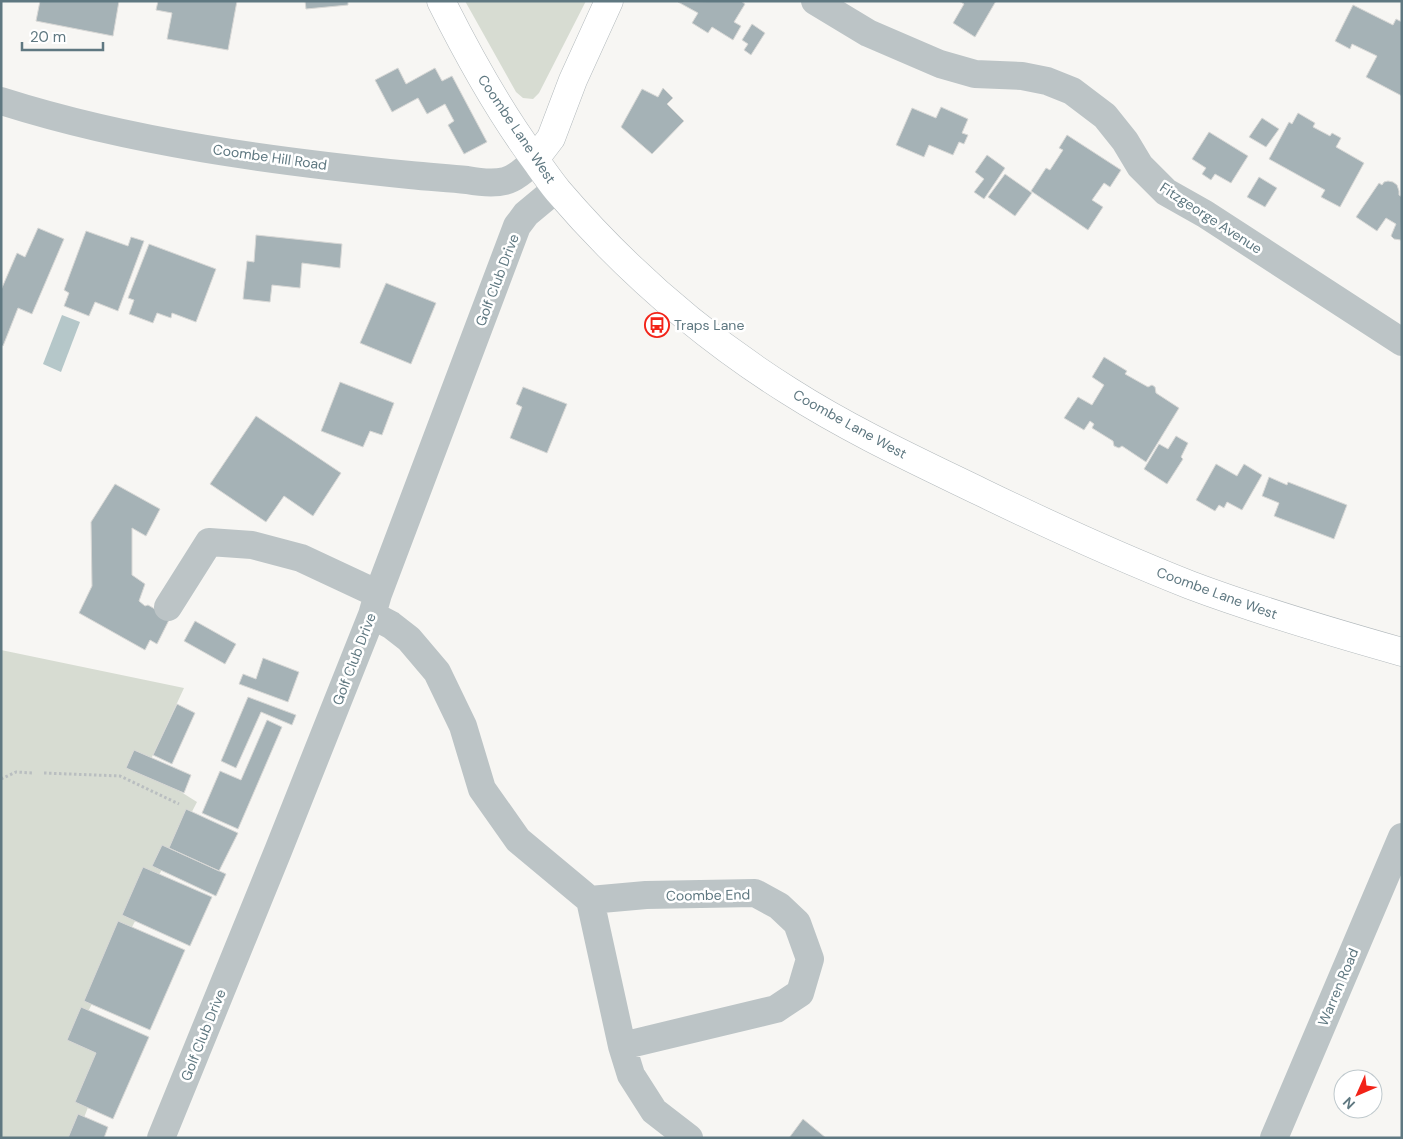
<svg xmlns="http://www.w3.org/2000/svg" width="1403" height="1139" font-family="'DM Sans',sans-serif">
<rect width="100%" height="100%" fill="#f7f6f3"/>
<!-- green -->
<path fill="#d7dcd2" d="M465,1H586L539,93L533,99L523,98L516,92Z
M1,650L184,688L146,770L197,802L80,1027L112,1046L76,1138H1Z"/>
<!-- water -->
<path fill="#b5c7c9" d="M62,315L80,322L61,372L43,364Z"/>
<!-- building -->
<path fill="#a5b2b6" stroke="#d8d8d6" d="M40,1H119L113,36L36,21Z
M158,1H237L228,50L167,39L172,13L156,10Z
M305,1H348V5L306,9Z
M741,1L745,4L734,22L741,26L733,40L712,27L708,33L692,23L698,13L678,2Z
M959,1H996L975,37L953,23L964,4Z
M1353,5L1393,25L1396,19L1402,22V96L1366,77L1377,56L1352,44L1350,49L1335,41Z
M752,24L765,33L751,55L744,50L748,44L742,40Z
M398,68L406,84L435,68L442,81L452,76L487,142L464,154L448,125L454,121L445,104L427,114L418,98L392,112L375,80Z
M663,88L673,98L667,104L684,121L652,154L621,127L642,89L658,97Z
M941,107L968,119L962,133L968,135L964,144L959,142L953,155L929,145L924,157L896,145L912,108L936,118Z
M1298,113L1315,123L1313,127L1330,136L1332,133L1341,138L1336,147L1364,163L1340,207L1321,197L1325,190L1269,159L1289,122L1292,124Z
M1262,118L1279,129L1266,147L1249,137Z
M1209,132L1248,156L1231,183L1215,174L1211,180L1202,174L1206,168L1192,159Z
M1067,135L1121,170L1110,187L1104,183L1092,200L1103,207L1088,230L1031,191L1046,168L1050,170L1063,150L1059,148Z
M987,155L1005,168L984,199L974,192L984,179L975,172Z
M1005,174L1032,193L1015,216L988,197Z
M1259,177L1277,188L1265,207L1247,197Z
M1388,181L1393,182L1397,185L1399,191V195L1402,197L1401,240L1394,239L1391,236L1396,224L1386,218L1377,231L1356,217L1379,183L1382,185L1384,182Z
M38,228L64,239L32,314L18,308L3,346L1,345V290L17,253L25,257Z
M86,231L128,246L131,237L144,241L118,311L95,302L89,316L64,306L69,293L64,290Z
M256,235L342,244L340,268L302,263L300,288L272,285L270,302L243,299L247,261L254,262Z
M149,244L216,269L196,322L172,313L171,318L157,313L153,323L129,314L134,300L128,298Z
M386,283L436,303L411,364L360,343Z
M1104,357L1127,371L1125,374L1148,387L1152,385L1155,387L1156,393L1179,408L1146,462L1122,446L1119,448L1114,446L1113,441L1092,428L1094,424L1090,421L1084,430L1064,418L1078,397L1092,405L1104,385L1092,377Z
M340,382L394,403L382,435L370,431L363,447L321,431Z
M523,387L567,404L547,453L510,438L522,407L516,404Z
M256,416L341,473L313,516L284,496L266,522L210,484Z
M1176,436L1188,443L1181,457L1183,459L1167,484L1144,469L1159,444L1168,449Z
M1216,464L1237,476L1244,464L1262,475L1242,510L1227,502L1224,508L1219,505L1215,511L1196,500Z
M1269,477L1287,485L1288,482L1347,505L1334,539L1274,516L1279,503L1262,496Z
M115,484L160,509L146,536L132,528V575L145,584L139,601L145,606L148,605L170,618L157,644L150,640L145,650L79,613L92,586L91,522Z
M195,621L236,644L225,664L184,641Z
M263,658L299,672L288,702L239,684L243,674L256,679Z
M248,697L296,715L292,725L261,712L236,768L221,761Z
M177,704L195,713L172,764L153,755Z
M267,720L282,727L238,829L202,813L220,771L241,780Z
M134,750L191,775L184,793L126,768Z
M186,809L238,833L219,871L169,848Z
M162,845L226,874L216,896L152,866Z
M143,867L212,897L190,946L122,915Z
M118,921L185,950L150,1030L84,1001Z
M81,1007L149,1037L113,1119L75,1102L96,1053L67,1040Z
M78,1114L108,1127L104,1138H68Z
M803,1119L826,1138H789Z"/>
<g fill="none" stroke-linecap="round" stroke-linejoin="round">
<defs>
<path id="major" d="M441,1C468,55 497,108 533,157C541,168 549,180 558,191C624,268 703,337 789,391C850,430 915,460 981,492C1049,525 1119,557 1190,585C1259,611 1331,632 1402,652
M535,159L551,138L573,80L609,1"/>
</defs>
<!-- major casing -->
<use href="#major" stroke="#b2b9bc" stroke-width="29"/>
<!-- path -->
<path stroke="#b9bec0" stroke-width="3" stroke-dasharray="2.5 2.5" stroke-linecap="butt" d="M44,773L120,776L179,804
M1,779L16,772L33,773"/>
<!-- minor -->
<path stroke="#bcc4c6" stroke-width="28" d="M815,1L868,33L940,64L975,74L1022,76L1047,81L1072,91L1105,116L1125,141L1140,166L1166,192L1205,214L1402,342
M1,101C133,143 273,161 410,175C429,177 448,178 467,180C478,182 493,184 505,181C516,178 527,168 535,159
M168,607L209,542L252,545L301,558L378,594
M372,615L391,625L409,639L437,672L463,726L482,789L518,840L590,900L646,895L755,893L779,906L797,923L810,959L800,993L776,1009L622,1046L590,900
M622,1046L631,1075L654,1111L689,1138
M161,1138L278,851L372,615L378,594L517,226L526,214L556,189
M1274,1138L1402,837"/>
<!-- major -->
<use href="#major" stroke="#fff" stroke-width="28"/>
</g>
<!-- icons -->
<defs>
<symbol id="bus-ring" viewBox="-11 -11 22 22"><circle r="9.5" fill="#fff" stroke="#f22318" stroke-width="1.5"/><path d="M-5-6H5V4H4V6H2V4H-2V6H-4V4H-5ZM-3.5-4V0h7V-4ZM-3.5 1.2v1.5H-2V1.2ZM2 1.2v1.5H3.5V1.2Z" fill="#f22318"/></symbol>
</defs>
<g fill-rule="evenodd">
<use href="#bus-ring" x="643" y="311" width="28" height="28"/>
</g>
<g text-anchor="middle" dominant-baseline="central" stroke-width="5" stroke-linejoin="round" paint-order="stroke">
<!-- street labels -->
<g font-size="14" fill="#5f7881" stroke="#fff">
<text transform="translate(517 129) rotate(56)">Coombe Lane West</text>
<text transform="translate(270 157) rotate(8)">Coombe Hill Road</text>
<text transform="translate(1211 218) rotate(33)">Fitzgeorge Avenue</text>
<text transform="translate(497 280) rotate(-69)">Golf Club Drive</text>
<text transform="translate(850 424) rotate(29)">Coombe Lane West</text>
<text transform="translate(1217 593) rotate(20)">Coombe Lane West</text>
<text transform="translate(354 659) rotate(-69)">Golf Club Drive</text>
<text transform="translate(708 895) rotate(-1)">Coombe End</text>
<text transform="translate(1338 987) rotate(-67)">Warren Road</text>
<text transform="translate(203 1035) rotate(-68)">Golf Club Drive</text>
</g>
<!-- poi labels -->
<g font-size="14" fill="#5f7881" stroke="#fff" text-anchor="start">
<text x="674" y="325">Traps Lane</text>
</g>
</g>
<!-- border -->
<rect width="1403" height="1139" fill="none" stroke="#5f7881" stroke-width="5"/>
<!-- north arrow -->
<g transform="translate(1358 1094) rotate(225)"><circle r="24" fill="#ffffff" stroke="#bfc9cd"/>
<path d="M0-4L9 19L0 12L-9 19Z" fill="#f22318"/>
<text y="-8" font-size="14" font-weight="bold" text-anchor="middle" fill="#5f7881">N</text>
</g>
<!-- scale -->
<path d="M22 42v8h81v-8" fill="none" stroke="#5f7881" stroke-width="2.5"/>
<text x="30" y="42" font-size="15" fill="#5f7881" stroke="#ffffff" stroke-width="4" paint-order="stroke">20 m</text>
</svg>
